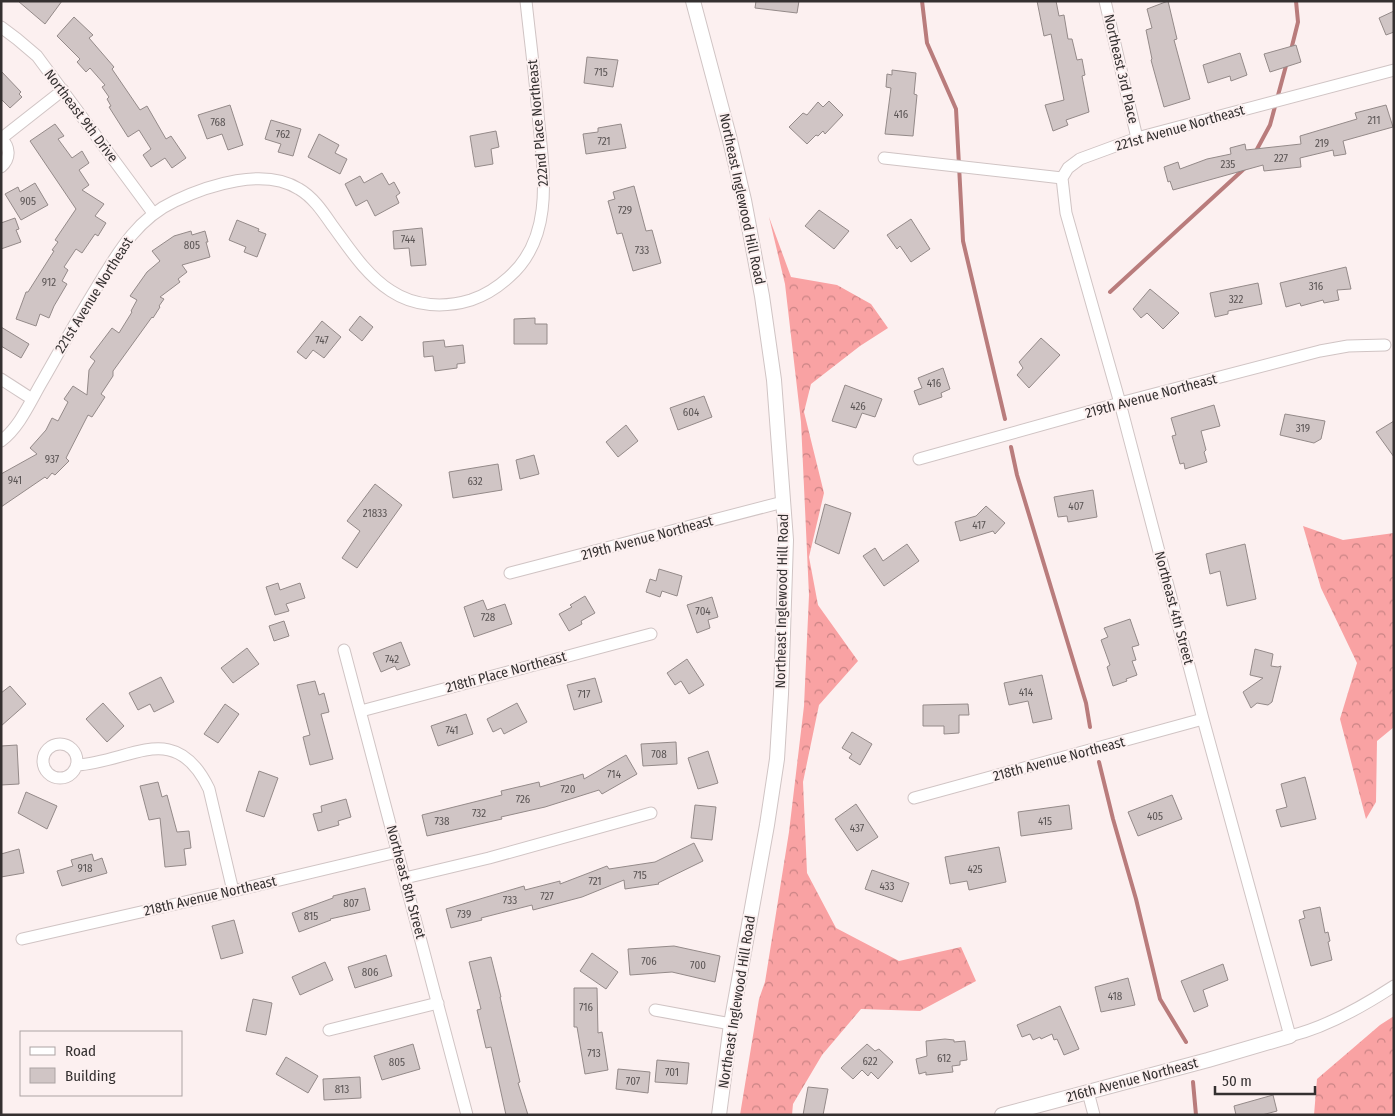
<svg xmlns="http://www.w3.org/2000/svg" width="1395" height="1116" font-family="'Fira Sans Condensed',sans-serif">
<defs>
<pattern id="forest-crowns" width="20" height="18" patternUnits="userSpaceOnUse" patternTransform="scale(1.25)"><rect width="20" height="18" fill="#f9a2a3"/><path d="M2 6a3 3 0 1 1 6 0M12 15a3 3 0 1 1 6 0" fill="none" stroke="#ca8485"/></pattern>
</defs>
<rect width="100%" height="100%" fill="#fcf0f0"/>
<!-- forest -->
<path fill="url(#forest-crowns)" d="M769,217L791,277L837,285L871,304L888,328L860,346L811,384L804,412L824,493L809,557L818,605L858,661L819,705L803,782L807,873L836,928L899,961L961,947L976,981L920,1011L861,1009L822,1055L793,1104L792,1115H740L759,999L765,982L789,832L804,706L809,595L801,422L785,284Z
M1303,526L1343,540L1394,533V727L1377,741L1376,802L1366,819L1340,719L1357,663L1321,588Z
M1394,1016V1115H1314L1317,1079L1380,1025Z"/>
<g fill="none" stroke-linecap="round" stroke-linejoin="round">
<!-- stream -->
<path stroke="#b97c7c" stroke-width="4" d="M922,1L927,43L956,109L963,241L1005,419
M1291,50L1298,22L1296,1
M1256,151L1270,125L1287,62
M1110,292L1245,168
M1011,447L1017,475L1086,703L1090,727
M1099,762L1113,819L1136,899L1160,999L1186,1042
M1193,1082L1196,1115"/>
</g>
<!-- building -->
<path fill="#d0c5c5" stroke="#948a89" d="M18,1H62L45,24Z
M756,1H799L797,13L755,8Z
M1037,1H1056L1059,16L1064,15L1068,39H1072L1077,60L1082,59L1085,75L1082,76L1089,112L1066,120L1068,125L1053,131L1045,105L1064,100L1051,34L1044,36Z
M1168,1L1177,39L1174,40L1190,99L1164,107L1151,60L1152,59L1146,30L1152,28L1147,9Z
M1394,11V32L1386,35L1379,18Z
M74,17L93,35L89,38L114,67L112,69L140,110L147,106L166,139L171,136L186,158L172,168L165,158L151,167L143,155L151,149L139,130L128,137L109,107L111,106L107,99L109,97L102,87L105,85L90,68L86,72L77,62L80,59L57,36Z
M1296,45L1301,62L1270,72L1264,54Z
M1240,53L1247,75L1231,81L1230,76L1208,83L1203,65Z
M587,57L618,60L613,87L584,83Z
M892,70L916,73L914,94L917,95L913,136L885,134L891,88L886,87L887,74L892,75Z
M1,71L21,92L19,94L22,97L10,108L1,99Z
M829,101L843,115L825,134L823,131L818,136L816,135L807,144L789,127L803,113L807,115L818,102L823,107Z
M230,105L243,145L228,150L222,134L207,139L198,115Z
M1386,105L1393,127L1343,141L1346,154L1334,156L1333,150L1300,158L1301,167L1264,171L1263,165L1173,190L1170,181L1168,182L1164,167L1178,162L1180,169L1207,159L1231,154L1230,148L1245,144L1246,150L1301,144L1300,136L1357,119L1355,113Z
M271,120L301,129L293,156L278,152L281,144L265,139Z
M55,124L64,136L58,139L72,158L82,151L89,163L79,170L89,185L82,190L104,204L95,216L106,223L98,236L95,234L82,253L76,249L64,267L68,270L62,281L67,284L54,306L49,318L40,314L36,326L16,319L26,292H28L54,251L52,250L58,242L55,240L76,209L30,141Z
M621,124L626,148L586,154L583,134L598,132V128Z
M496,131L499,147L491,149L493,164L475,167L470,136Z
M319,134L339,145L335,153L347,159L340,174L308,157Z
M382,173L389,185L394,182L400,193L396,196L399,203L375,216L367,200L356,206L345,184L360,176L364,183Z
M35,183L48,205L21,220L5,194L18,187L20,192Z
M634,186L646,231L652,230L661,263L633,271L622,233L617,234L608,201L615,199L613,192Z
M819,210L849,231L834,249L805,226Z
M15,218L19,229L16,230L21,242L1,249V223Z
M911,219L930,249L911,262L900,246L897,249L887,235Z
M237,220L259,229L258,231L266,234L257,257L244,252L246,247L229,240Z
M422,228L426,265L411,266L409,248L394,249L393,231Z
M191,231L192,235L205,231L208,242H206L210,257L182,265L187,272L178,279L180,282L160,297L164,299L159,306L160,307L153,318L152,317L113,371V376L101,394L105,397L92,417L88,415L66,458L69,461L55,475L52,473L47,479L45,477L1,507V474L37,454L30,448L46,430L52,418L58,421L68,402L64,399L73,386L87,395L89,370L95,361L90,357L112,328L119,333L132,312L131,311L137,300L130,296L147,272L160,261L152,251L174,236Z
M1346,267L1351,289L1337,290L1339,300L1324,303L1323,300L1301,306L1300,303L1286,307L1280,283Z
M1258,283L1262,304L1228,311V314L1215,317L1210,293Z
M1150,289L1179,313L1163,329L1147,313L1141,318L1133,309Z
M360,316L373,327L362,341L349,330Z
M535,318V324H547V344H514V319Z
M322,321L341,337L324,358L313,350L306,359L297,352Z
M1,327L29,344L21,358L1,346Z
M1041,338L1060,355L1029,388L1017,375L1023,368L1019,362Z
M444,340L445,347L463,345L465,363L457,364V368L435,371L433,356L424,357L423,342Z
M943,368L950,389L941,393L942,397L919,405L914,391L922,388L918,378Z
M845,385L882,399L875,417L862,413L856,428L832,421Z
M704,396L712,417L678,430L670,408Z
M1214,405L1220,426L1201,431L1206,450L1204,452L1207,462L1185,469L1184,463L1180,464L1172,436L1176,435L1171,418Z
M1285,414L1325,421L1321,439L1314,443L1280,435Z
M1394,421V457L1376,432Z
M626,425L638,441L618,457L606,442Z
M534,455L539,474L520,479L516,460Z
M498,464L502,490L453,498L449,472Z
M375,484L402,505L357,568L342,558L360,531L347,521Z
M1093,490L1097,517L1068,522L1067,516L1058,517L1054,497Z
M825,504L851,513L839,554L815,543Z
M986,506L1005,523L995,534L993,531L960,541L955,522L976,516Z
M907,544L919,561L884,586L863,556L875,548L883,561Z
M1245,544L1256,599L1227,606L1220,571L1210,574L1206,554Z
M659,569L682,576L677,596L662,591L660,597L646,592L650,579L656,581Z
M278,583L280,590L300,583L305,598L286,604L289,611L275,615L266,587Z
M585,596L595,613L581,621L582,624L569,631L559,614L572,607L570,605Z
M712,597L718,617L708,620L710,628L697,633L687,605Z
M483,600L487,610L505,604L512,624L474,637L464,607Z
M1130,619L1139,645L1132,647L1136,660L1132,661L1137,675L1126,679L1127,681L1113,686L1107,667L1110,665L1101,640L1108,637L1104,628Z
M284,621L289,636L274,641L269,626Z
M401,642L410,665L397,670L395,666L381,672L373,653Z
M247,648L259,664L233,683L221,668Z
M1255,649L1273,654L1271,666L1278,667L1281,666L1272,702L1268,705L1257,703L1251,708L1243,692L1263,678L1250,675Z
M687,659L704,685L689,694L681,681L675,685L667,673Z
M1042,675L1052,719L1033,723L1028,701L1009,705L1004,683Z
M161,677L174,702L154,712L150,704L138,710L129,693Z
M595,678L602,702L574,710L567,685Z
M315,681L319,695L324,693L329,712L321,714L333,759L310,765L303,737L310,735L297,685Z
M10,686L26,704L1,726V693Z
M103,703L124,726L107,742L86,719Z
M517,703L527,722L504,734L501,728L493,732L487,719Z
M225,704L239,714L218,743L204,734Z
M968,704L969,715H959V733L944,734V726H923V705Z
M466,714L473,734L438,746L431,726Z
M852,732L872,744L860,765L849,758L852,754L842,748Z
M676,742L677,764L643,766L641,744Z
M17,745L19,784L1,785V746Z
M708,751L718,783L698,789L688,758Z
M626,755L637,774L602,794L599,790L545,807L501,817L502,819L427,836L422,815L502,795L501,791L539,782L540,787L583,774L584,779Z
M259,771L278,778L264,817L246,811Z
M1305,777L1316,819L1281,827L1276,810L1287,807L1281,784Z
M158,782L162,797L167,795L177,832L189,831L191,848L184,849L186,865L165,867L160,818L149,820L140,786Z
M26,792L57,806L47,829L18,813Z
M1172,795L1182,819L1138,836L1128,812Z
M346,799L351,817L338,821L339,825L318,831L313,814L322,812L321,806Z
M856,804L878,837L857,851L835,819Z
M695,805L716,807L712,840L691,838Z
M1069,805L1072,829L1021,836L1018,812Z
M694,843L703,861L658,883L659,884L625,889L624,880L582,897L533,910L532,905L481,918L482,920L451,928L446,909L524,886L525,890L560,881V884L607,866L609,869L655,862Z
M999,847L1006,882L969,890L967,881L950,884L945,857Z
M19,849L24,873L1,877V854Z
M92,854L94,861L102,858L107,873L62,886L57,871L73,866L71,860Z
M872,870L909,883L902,902L865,889Z
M365,888L370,910L330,919L331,920L299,932L292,913L333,898V896Z
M1320,907L1325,933L1328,932L1330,941L1328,942L1332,960L1311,966L1299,920L1305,918L1303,911Z
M234,920L243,953L221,959L212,926Z
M674,946L720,956L715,982L672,972L630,975L628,949Z
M592,953L618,972L606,989L580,971Z
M386,955L392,976L355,988L348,967Z
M491,957L501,997H500L520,1082L518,1083L528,1115H506L491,1047L486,1048L477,1010L481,1009L469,962Z
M325,962L333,980L300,995L292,977Z
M1223,964L1228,980L1203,990L1208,1006L1194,1012L1181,981Z
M1128,978L1135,1005L1101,1012L1095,987Z
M574,988H597L598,1033L602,1032L608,1070L585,1074L577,1027H574Z
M253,999L272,1003L266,1035L246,1031Z
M1060,1006L1079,1049L1064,1055L1057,1039L1054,1040L1052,1034L1041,1039L1040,1037L1033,1040L1030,1034L1022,1037L1017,1025Z
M945,1039L954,1040V1042L965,1041L967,1060L960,1061V1065L952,1066L953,1072L926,1075V1072L919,1074L916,1059L927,1056L926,1041Z
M413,1044L420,1069L382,1080L374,1056Z
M867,1044L875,1051L879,1049L893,1062L878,1079L871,1072L868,1076L862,1070L853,1079L841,1068Z
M286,1057L318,1076L308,1093L276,1074Z
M657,1060L689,1063L687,1084L655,1082Z
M618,1069L650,1072L648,1093L616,1089Z
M360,1077L361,1098L324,1100L323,1079Z
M808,1087L828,1089L823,1115H803Z
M1273,1095L1277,1111L1262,1115H1236L1234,1106Z"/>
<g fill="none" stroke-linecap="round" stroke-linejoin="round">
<defs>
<path id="minor" d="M1105,1L1137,138
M1,27L17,39L37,56L153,213
M1,138C10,147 11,158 1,167
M2,138L63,90
M884,158L1062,178L1068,168L1080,159L1137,138L1394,70
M1062,178L1066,213L1120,403L1203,719L1290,1036C1327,1027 1362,1007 1394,986
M1,379L32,399
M1,441C20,427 31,400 43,380C59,352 75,323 92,295C115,258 134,220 175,201C209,185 264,167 299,189C313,197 323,212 332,225C349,248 366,275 391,291C415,307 445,308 471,300C486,295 498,287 509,277C556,236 543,169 538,114C535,76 530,39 526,1
M919,459L1120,403L1320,351L1348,346L1385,345
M510,573L783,502
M344,650L467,1115
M361,711L651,634
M43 761a17 17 0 1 1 34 0a17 17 0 1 1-34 0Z
M77,765C131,762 175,718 209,789L233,891
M914,798L1203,719
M405,878L489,858L651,813
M22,939L233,891L397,852
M655,1010L731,1024
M329,1030L438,1003
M1088,1092L1094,1115"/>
<path id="tertiary" d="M693,1L729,136L744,200L762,296L774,380L786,540L781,694L777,759L767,825L731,1024L719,1115
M1002,1115L1208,1060L1290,1036"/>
</defs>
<!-- minor casing -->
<use href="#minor" stroke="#d0c4c4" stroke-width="13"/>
<!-- tertiary casing -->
<use href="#tertiary" stroke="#d0c4c4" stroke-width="16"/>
<!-- minor -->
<use href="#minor" stroke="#fff" stroke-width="11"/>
<!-- tertiary -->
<use href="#tertiary" stroke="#fff" stroke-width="14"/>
</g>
<g text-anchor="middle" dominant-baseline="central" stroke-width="4" stroke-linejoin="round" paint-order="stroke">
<!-- number labels -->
<g font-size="11" fill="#5b5555">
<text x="601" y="72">715</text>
<text x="901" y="114">416</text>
<text x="1374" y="120">211</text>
<text x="218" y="122">768</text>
<text x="283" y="134">762</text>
<text x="604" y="141">721</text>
<text x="1322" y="143">219</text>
<text x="1281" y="158">227</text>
<text x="1228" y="164">235</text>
<text x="28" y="201">905</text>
<text x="625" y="210">729</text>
<text x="408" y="239">744</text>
<text x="192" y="245">805</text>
<text x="642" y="250">733</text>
<text x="49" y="282">912</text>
<text x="1316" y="286">316</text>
<text x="1236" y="299">322</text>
<text x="322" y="340">747</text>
<text x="934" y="383">416</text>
<text x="858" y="406">426</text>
<text x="691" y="412">604</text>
<text x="1303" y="428">319</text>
<text x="52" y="459">937</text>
<text x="15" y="480">941</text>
<text x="475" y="481">632</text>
<text x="1076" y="506">407</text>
<text x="375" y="513">21833</text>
<text x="979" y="525">417</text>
<text x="703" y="611">704</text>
<text x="488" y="617">728</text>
<text x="392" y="659">742</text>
<text x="1026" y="692">414</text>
<text x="584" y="694">717</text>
<text x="452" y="730">741</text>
<text x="659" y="754">708</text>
<text x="614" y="774">714</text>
<text x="568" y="789">720</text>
<text x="523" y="799">726</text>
<text x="479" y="813">732</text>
<text x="1155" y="816">405</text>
<text x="442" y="821">738</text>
<text x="1045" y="821">415</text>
<text x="857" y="828">437</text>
<text x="85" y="868">918</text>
<text x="975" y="869">425</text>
<text x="640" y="875">715</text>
<text x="595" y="881">721</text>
<text x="887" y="886">433</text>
<text x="547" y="896">727</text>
<text x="510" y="900">733</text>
<text x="351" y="903">807</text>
<text x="464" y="914">739</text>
<text x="311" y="916">815</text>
<text x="649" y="961">706</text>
<text x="698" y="965">700</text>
<text x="370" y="972">806</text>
<text x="1115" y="996">418</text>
<text x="586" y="1007">716</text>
<text x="594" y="1053">713</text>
<text x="944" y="1058">612</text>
<text x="870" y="1061">622</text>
<text x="397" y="1062">805</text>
<text x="672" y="1072">701</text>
<text x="633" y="1081">707</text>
<text x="342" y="1089">813</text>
</g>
<!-- street labels -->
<g font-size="14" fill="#343030" stroke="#fcf0f0">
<text transform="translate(1121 69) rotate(77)">Northeast 3rd Place</text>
<text transform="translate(81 116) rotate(53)">Northeast 9th Drive</text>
<text transform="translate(538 123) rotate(-95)">222nd Place Northeast</text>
<text transform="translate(1180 128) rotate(-16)">221st Avenue Northeast</text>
<text transform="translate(742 199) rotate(78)">Northeast Inglewood Hill Road</text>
<text transform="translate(94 295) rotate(-58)">221st Avenue Northeast</text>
<text transform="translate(1151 396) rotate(-15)">219th Avenue Northeast</text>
<text transform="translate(647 538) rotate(-15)">219th Avenue Northeast</text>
<text transform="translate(782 601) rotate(-89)">Northeast Inglewood Hill Road</text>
<text transform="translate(1174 608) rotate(75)">Northeast 4th Street</text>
<text transform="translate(506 672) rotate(-15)">218th Place Northeast</text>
<text transform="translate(1059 759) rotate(-15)">218th Avenue Northeast</text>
<text transform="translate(406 882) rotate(75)">Northeast 8th Street</text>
<text transform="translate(210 896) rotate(-13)">218th Avenue Northeast</text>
<text transform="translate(737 1002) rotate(-81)">Northeast Inglewood Hill Road</text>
<text transform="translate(1132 1080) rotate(-15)">216th Avenue Northeast</text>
</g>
</g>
<!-- border -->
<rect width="1395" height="1116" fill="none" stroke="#343030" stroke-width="5"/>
<!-- legend -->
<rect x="20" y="1031" width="162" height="65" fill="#fcf0f0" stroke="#aca3a3"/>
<rect x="30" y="1047" width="25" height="8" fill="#ffffff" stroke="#aca3a3"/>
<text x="65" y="1056" font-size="15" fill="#343030">Road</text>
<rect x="30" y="1068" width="25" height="15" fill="#d0c5c5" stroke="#aca3a3"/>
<text x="65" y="1081" font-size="15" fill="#343030">Building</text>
<!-- scale -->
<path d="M1215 1086v8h100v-8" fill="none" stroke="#343030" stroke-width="2.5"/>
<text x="1222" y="1086" font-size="15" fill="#343030" stroke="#fcf0f0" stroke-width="4" paint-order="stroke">50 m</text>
</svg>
